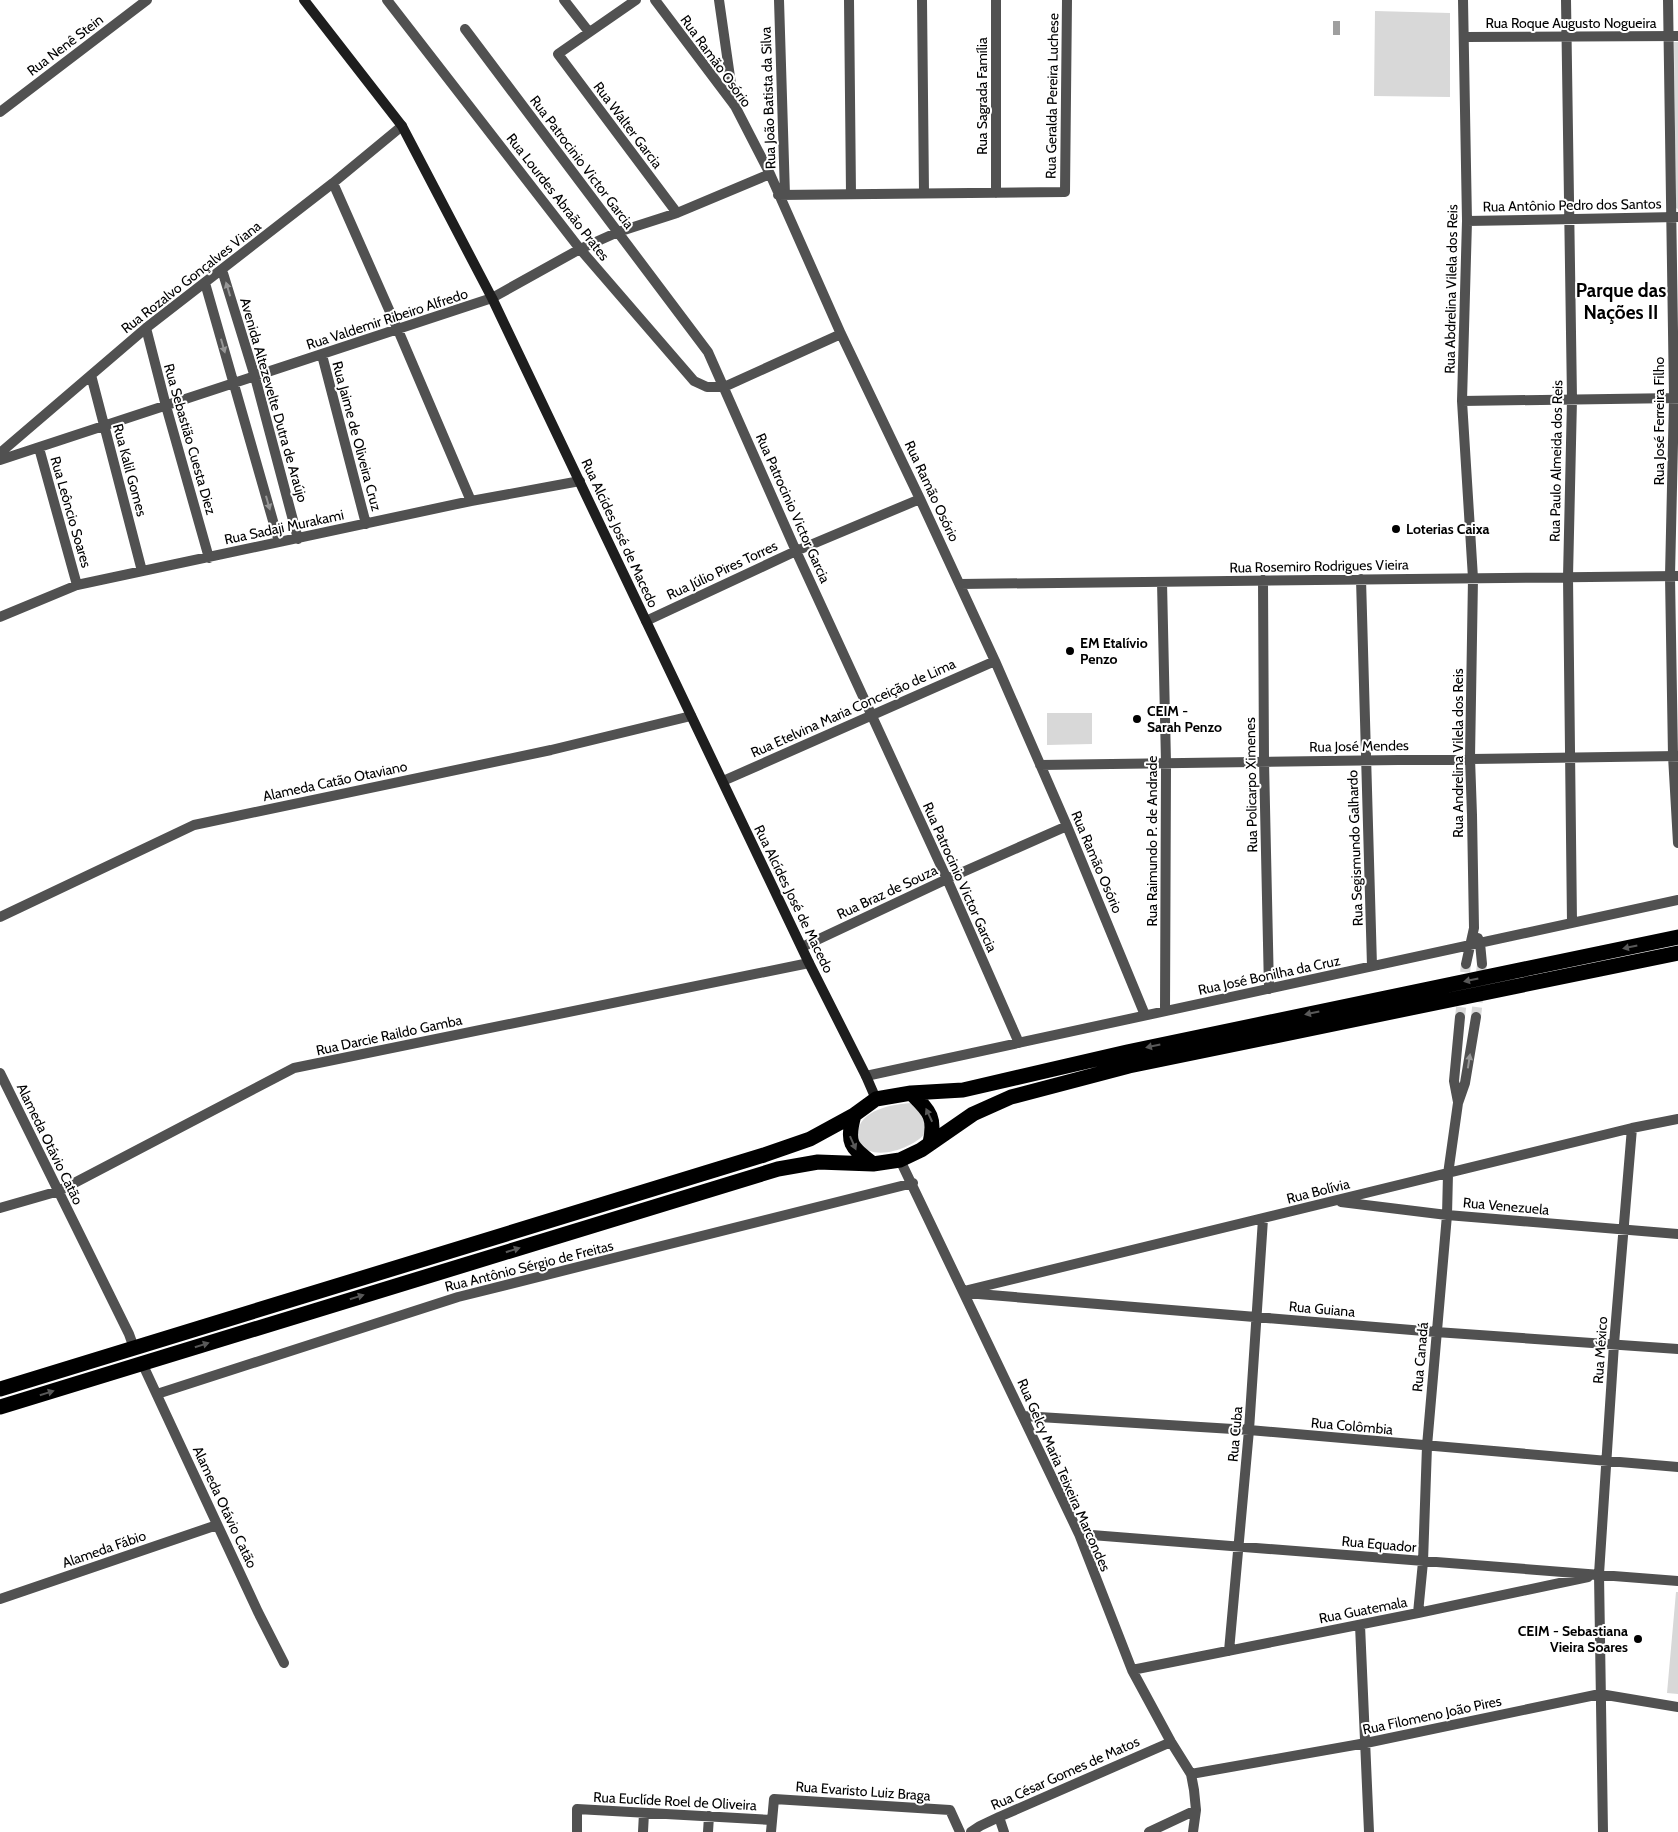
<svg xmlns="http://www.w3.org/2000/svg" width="1678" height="1832" font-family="Cabin,sans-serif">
<rect width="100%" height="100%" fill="#fff"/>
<!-- green -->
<path fill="#d8d8d8" d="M1375,11L1450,13V97L1374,96Z
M1674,42H1678V209L1676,208Z
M1047,713H1092V744L1047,745Z
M911,1103L926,1111V1132C916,1147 874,1163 860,1144C858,1141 857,1137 858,1133C859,1110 893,1104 911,1103Z
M1676,1592H1678V1694L1667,1693Z"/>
<!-- water -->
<path fill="#9f9f9f" d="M1333,21H1340V35H1333Z"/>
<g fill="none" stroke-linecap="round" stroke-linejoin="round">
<!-- street-tunnel -->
<path stroke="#d9d9d9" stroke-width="10" stroke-dasharray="10 5" stroke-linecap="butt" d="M1460,1017L1466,964
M1476,1017L1482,964"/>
<!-- street -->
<path stroke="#515151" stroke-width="10" d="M387,0L580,249L694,381L707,387H724L841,334
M564,0L589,32
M636,0L558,54L677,213
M655,0L735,106L770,174L841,334L920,499L995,661L1067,826L1145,1015
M719,0L734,105
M779,0L785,195
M849,0L851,194
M922,0L924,192
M996,0V193
M1463,0L1467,221L1462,401L1473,578L1470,758L1472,815L1474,928L1466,964
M1566,0L1572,399L1568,577L1572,923
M1668,0L1674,398L1670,576L1673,756L1678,843
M465,29L708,352L796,551L947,879L1019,1043
M1464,37L1678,36
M0,112L147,0
M333,183L398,330L471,501
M778,195L1065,192L1067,0
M1467,221L1677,217
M222,270L255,377L298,539
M205,283L279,542
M146,328L166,406L209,558
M322,355L366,524
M91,375L142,571
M1462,401L1678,398
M39,448L77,585
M0,453L146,328L333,183L402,126
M0,460L492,298L580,249L618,232L677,213L770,174
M1361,579L1372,966
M1263,580L1264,761L1269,989
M1162,582L1166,763L1165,1011
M960,584L1678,576
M0,617L77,585L471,501L580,481
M646,621L796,551L920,499
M1040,765L1678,756
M723,781L995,661
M0,917L194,825L551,750L691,716
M1478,938L1480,943L1482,964
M802,947L947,879L1067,826
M0,1073L129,1334L134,1348
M866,1076L1678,900
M1458,1102L1454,1081L1460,1017
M900,1160L1079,1534L1132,1670L1171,1742L1191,1774L1194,1790L1196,1810L1193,1832
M1341,1202L1447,1215L1678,1234
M0,1208L59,1191L294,1068L809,963
M964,1291L1632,1128L1678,1119
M966,1293L1436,1332L1678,1349
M142,1363L258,1612L284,1663
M157,1394L458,1297L913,1183
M1023,1416L1249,1430L1678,1467
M1079,1534L1678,1581
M0,1599L217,1525
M1418,1613L1423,1562L1427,1446L1447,1215L1448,1174L1458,1103L1465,1083L1476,1017
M1360,1625L1369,1832
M1229,1651L1249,1430L1263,1219
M1132,1670L1418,1613L1588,1577
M1191,1774L1366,1743L1600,1694L1678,1707
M999,1817L1004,1832
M577,1832V1809L772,1820
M643,1832L644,1813
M708,1832L709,1816
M771,1832L774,1799L950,1810L960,1832
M971,1832L980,1826L999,1817L1171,1742
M1149,1832L1196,1810
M1603,1832L1599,1574L1614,1344L1632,1128"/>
<!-- secondary -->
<path stroke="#1e1e1e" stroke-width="10" d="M304,0L402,126L492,298L809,963L866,1076L876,1099"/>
<!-- highway -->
<path stroke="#000" stroke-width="15" d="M911,1093C929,1111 936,1116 930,1143
M854,1115C846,1144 851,1147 873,1164
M0,1389L764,1155L810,1139L854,1115L876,1099L911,1093L963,1090L1127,1052L1678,937
M0,1407L778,1169L818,1162L873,1164L900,1160L921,1150L973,1114L1011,1097L1129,1066L1678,953"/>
</g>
<!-- one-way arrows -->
<defs><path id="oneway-solid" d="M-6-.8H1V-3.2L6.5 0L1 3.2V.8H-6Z" transform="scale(1.25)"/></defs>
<g fill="#979797">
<use href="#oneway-solid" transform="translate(228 289) rotate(-107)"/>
<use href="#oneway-solid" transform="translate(223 346) rotate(74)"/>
<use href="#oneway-solid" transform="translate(268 503) rotate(74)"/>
<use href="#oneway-solid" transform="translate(1469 1061) rotate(-81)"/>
</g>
<g fill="#595959">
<use href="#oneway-solid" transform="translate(1630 947) rotate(168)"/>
<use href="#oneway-solid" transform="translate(1471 980) rotate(168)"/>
<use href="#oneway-solid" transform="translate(1312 1013) rotate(168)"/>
<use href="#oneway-solid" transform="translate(1153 1046) rotate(168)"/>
<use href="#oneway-solid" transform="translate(929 1115) rotate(-115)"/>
<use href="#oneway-solid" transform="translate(853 1143) rotate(66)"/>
<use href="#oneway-solid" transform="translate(513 1250) rotate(-17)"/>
<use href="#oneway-solid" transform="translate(357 1297) rotate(-17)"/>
<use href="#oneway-solid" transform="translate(202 1345) rotate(-17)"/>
<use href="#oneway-solid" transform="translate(47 1393) rotate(-17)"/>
</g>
<!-- markers -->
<g fill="#000" stroke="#fff" stroke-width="2">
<circle cx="1396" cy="529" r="5"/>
<circle cx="1070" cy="651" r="5"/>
<circle cx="1137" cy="719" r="5"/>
<circle cx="1638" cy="1639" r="5"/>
</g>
<g text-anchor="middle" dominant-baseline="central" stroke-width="4" stroke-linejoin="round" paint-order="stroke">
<!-- street labels -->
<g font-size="14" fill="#000" stroke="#fff">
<text x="1571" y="23">Rua Roque Augusto Nogueira</text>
<text transform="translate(65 45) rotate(-37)">Rua Nenê Stein</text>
<text transform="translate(716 61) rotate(54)">Rua Ramão Osório</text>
<text transform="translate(982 96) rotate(-90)">Rua Sagrada Família</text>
<text transform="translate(1052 96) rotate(-89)">Rua Geralda Pereira Luchese</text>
<text transform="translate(768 98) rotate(-92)">Rua João Batista da Silva</text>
<text transform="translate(628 125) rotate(53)">Rua Walter Garcia</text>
<text transform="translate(582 162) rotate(53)">Rua Patrocinio Victor Garcia</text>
<text transform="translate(558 197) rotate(52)">Rua Lourdes Abraão Prates</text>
<text transform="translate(1572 205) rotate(-1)">Rua Antônio Pedro dos Santos</text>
<text transform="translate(191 277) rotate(-38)">Rua Rozalvo Gonçalves Viana</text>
<text transform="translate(1451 289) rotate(-89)">Rua Abdrelina Vilela dos Reis</text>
<text transform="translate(387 319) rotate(-18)">Rua Valdemir Ribeiro Alfredo</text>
<text transform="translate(274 400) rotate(74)">Avenida Altezevelte Dutra de Araújo</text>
<text transform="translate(1659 421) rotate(-90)">Rua José Ferreira Filho</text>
<text transform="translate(357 436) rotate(75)">Rua Jaime de Oliveira Cruz</text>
<text transform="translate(190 439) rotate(74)">Rua Sebastião Cuesta Diez</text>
<text transform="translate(1556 461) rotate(-89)">Rua Paulo Almeida dos Reis</text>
<text transform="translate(130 470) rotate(75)">Rua Kalil Gomes</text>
<text transform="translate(932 491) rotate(65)">Rua Ramão Osório</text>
<text transform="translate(793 508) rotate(66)">Rua Patrocinio Victor Garcia</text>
<text transform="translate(71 512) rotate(74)">Rua Leôncio Soares</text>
<text transform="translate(284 527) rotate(-12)">Rua Sadaji Murakami</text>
<text transform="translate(620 533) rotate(65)">Rua Alcídes José de Macedo</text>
<text transform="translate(1319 566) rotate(-1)">Rua Rosemiro Rodrigues Vieira</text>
<text transform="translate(722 570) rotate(-25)">Rua Júlio Pires Torres</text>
<text transform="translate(853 708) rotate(-24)">Rua Etelvina Maria Conceição de Lima</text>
<text transform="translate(1359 746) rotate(-1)">Rua José Mendes</text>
<text transform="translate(1458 753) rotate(-90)">Rua Andrelina Vilela dos Reis</text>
<text transform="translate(335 781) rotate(-12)">Alameda Catão Otaviano</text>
<text transform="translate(1251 785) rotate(-91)">Rua Policarpo Ximenes</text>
<text transform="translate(1152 841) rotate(-90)">Rua Raimundo P. de Andrade</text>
<text transform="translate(1355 848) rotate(-92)">Rua Segismundo Galhardo</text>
<text transform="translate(1097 862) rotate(67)">Rua Ramão Osório</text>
<text transform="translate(960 877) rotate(66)">Rua Patrocinio Victor Garcia</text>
<text transform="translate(887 892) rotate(-25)">Rua Braz de Souza</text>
<text transform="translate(794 899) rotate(64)">Rua Alcídes José de Macedo</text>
<text transform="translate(1269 975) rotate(-12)">Rua José Bonilha da Cruz</text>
<text transform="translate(389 1035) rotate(-12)">Rua Darcie Raildo Gamba</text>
<text transform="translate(50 1144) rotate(64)">Alameda Otávio Catão</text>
<text transform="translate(1318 1191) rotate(-14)">Rua Bolívia</text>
<text transform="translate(1506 1206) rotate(5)">Rua Venezuela</text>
<text transform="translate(529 1266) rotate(-14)">Rua Antônio Sérgio de Freitas</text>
<text transform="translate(1322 1309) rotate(5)">Rua Guiana</text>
<text transform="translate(1600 1350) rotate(-86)">Rua México</text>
<text transform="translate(1420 1357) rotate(-85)">Rua Canadá</text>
<text transform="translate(1352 1426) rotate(5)">Rua Colômbia</text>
<text transform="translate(1235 1434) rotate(-85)">Rua Cuba</text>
<text transform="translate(1064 1475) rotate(66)">Rua Gelcy Maria Teixeira Marcondes</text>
<text transform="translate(225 1507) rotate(65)">Alameda Otávio Catão</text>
<text transform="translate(1379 1544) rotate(5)">Rua Equador</text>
<text transform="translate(104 1549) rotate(-19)">Alameda Fábio</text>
<text transform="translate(1363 1610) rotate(-11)">Rua Guatemala</text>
<text transform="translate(1432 1715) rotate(-12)">Rua Filomeno João Pires</text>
<text transform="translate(1065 1773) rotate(-24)">Rua César Gomes de Matos</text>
<text transform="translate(863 1791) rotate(4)">Rua Evaristo Luiz Braga</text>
<text transform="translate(675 1801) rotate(3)">Rua Euclíde Roel de Oliveira</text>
</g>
<!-- poi labels -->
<g font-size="14" font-weight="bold" fill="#000" stroke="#fff" text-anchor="start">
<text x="1406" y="529">Loterias Caixa</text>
<text x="1080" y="643">EM Etalívio<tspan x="1080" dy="16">Penzo</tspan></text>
<text x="1147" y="711">CEIM -<tspan x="1147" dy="16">Sarah Penzo</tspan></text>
<text x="1628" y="1631" text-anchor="end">CEIM - Sebastiana<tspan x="1628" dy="16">Vieira Soares</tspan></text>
</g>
<!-- district labels -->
<g font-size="19" font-weight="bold" fill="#000" stroke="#fff">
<text x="1621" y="290">Parque das<tspan x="1621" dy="22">Nações II</tspan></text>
</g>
</g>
</svg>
